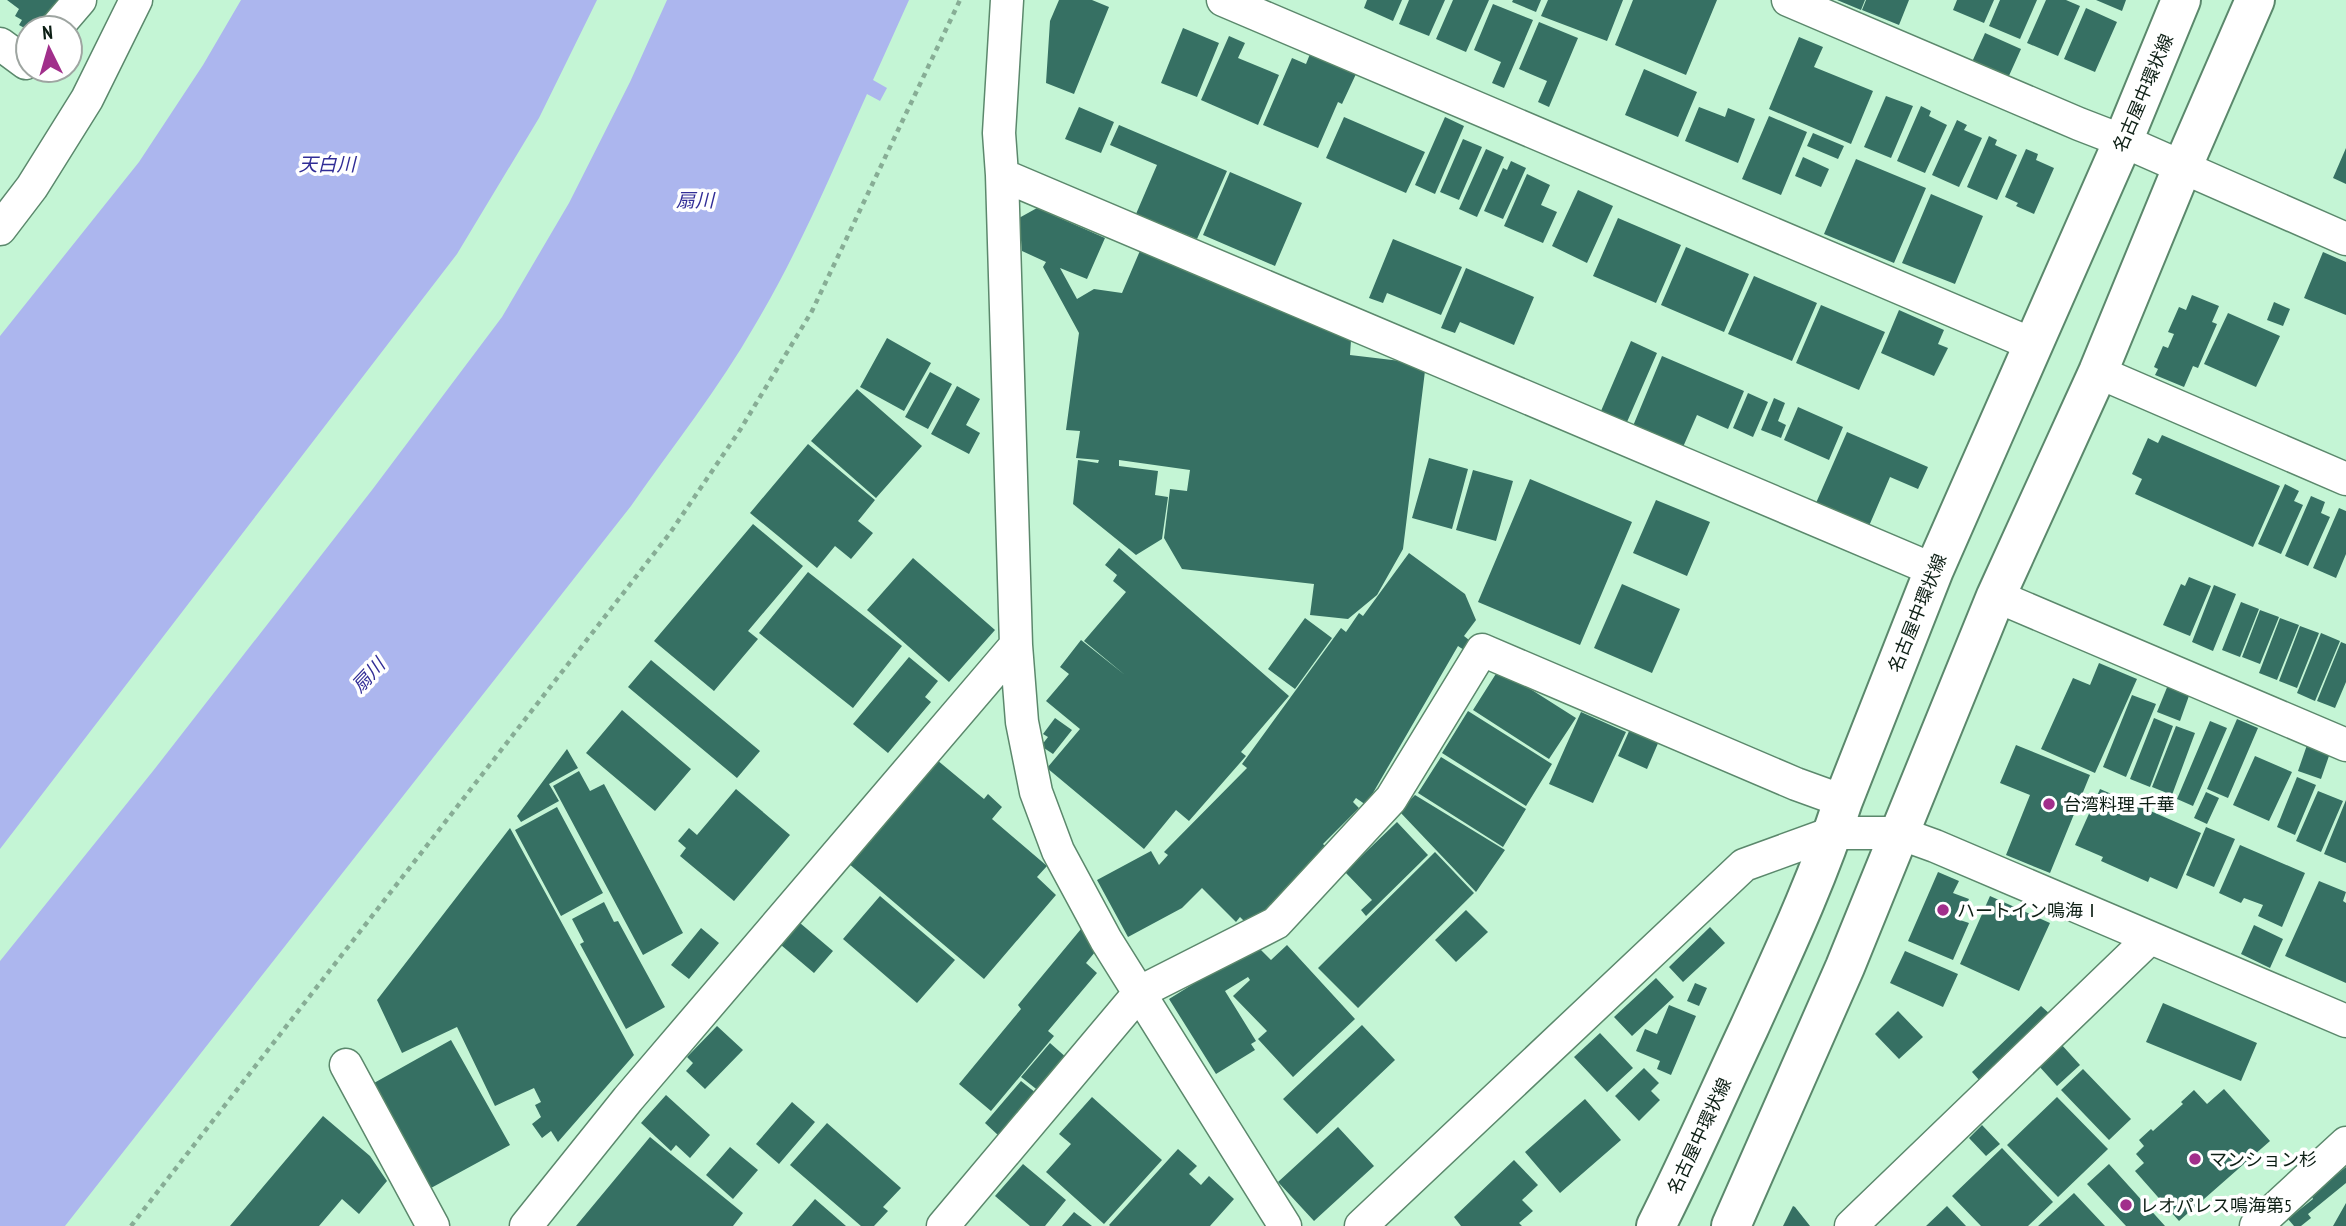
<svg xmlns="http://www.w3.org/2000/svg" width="2346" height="1226" font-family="'PT Sans Narrow','Noto Sans JP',sans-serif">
<rect width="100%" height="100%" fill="#c4f5d5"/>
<!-- water -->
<path fill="#acb6ee" d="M241,0H597L539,118L457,254L0,849V336L139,162L203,65Z
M667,0H909L873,80L887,88L880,101L867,94C832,172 799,251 755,325C719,388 673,446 631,506L65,1226H0V961L153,771L372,490L502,317L569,203L630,82Z"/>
<!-- building -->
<path fill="#367063" d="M7,0H59L40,28H28V30L19,25L22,20L15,16L19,9Z
M1059,0H1092L1109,7L1074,94L1046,83L1050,21Z
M1367,0H1402L1393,21L1364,8Z
M1409,0H1445L1429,36L1399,24Z
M1453,0H1489L1466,52L1436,39Z
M1513,0H1541L1536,12L1512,2Z
M1548,0H1623L1607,41L1541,16Z
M1633,0H1717L1686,75L1615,45Z
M1837,0H1865L1861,10Z
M1866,0H1909L1899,25L1862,10Z
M1957,0H1994L1984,23L1953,10Z
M2000,0H2037L2020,39L1989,26Z
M2046,0H2066L2080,6L2058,56L2027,43Z
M2096,0H2126L2122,11Z
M1493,4L1533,20L1504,88L1492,83L1501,62L1474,50Z
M2086,8L2117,22L2095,72L2064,59Z
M1539,22L1578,38L1549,107L1538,102L1547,81L1519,69Z
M1183,28L1219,43L1197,97L1161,83Z
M1985,33L2021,49L2008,78L1972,62Z
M1229,36L1245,43L1238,58L1279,75L1258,125L1201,100Z
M1799,37L1823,47L1814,67L1873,91L1851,144L1769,109Z
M1310,54L1356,74L1342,104L1338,102L1318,148L1263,125L1292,58L1306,64Z
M1644,69L1697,92L1678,137L1625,115Z
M1886,96L1913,106L1891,158L1864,147Z
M1921,106L1931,111L1929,116L1947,125L1925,173L1897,161Z
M1079,107L1114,122L1101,153L1065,139Z
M1699,107L1725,117L1728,108L1755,119L1738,163L1685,141Z
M1769,116L1807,132L1781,195L1742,179Z
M1344,117L1425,152L1406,193L1326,158Z
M1445,117L1464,126L1435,194L1415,185Z
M1957,120L1967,125L1964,130L1982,138L1959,187L1932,175Z
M1119,125L1227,171L1197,239L1136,214L1157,165L1110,145Z
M1813,133L1844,146L1838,159L1807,146Z
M1989,136L1997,140L1995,145L2017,155L1997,200L1967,187Z
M1463,139L1482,147L1459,200L1440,192Z
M2346,148V184L2333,178Z
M1486,149L1504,157L1477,217L1459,209Z
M2026,149L2038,154L2036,160L2054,168L2034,214L2016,206L2018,203L2005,197Z
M1803,157L1829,169L1821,187L1795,176Z
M1856,159L1926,188L1894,263L1824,234Z
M1511,161L1526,168L1503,219L1484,211L1503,168L1507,170Z
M1230,172L1302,203L1275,266L1203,235Z
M1527,174L1550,185L1541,205L1557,212L1543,243L1504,226Z
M1578,190L1613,206L1587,263L1552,246Z
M1931,194L1983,216L1955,284L1902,263Z
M1037,208L1105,238L1087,279L1060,268L1077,299L1094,289L1122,293L1142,246L1351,340L1350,355L1409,362L1425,371L1403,549L1377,595L1348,619L1310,615L1314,584L1182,569L1164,538L1170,489L1187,491L1190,470L1119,460V466L1158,471L1155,495L1168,497L1162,539L1136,555L1073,504L1078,460L1098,463L1099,460L1076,458L1080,431L1066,430L1079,333L1043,267L1046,262L1022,251L1019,218Z
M1618,218L1681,245L1656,303L1593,276Z
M1393,239L1462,267L1441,315L1387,293L1383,303L1369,298Z
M1686,247L1749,274L1724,332L1661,305Z
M2323,252L2346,262V315L2304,298Z
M1466,268L1534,297L1514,345L1460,322L1455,333L1441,328Z
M1754,276L1817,303L1792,361L1728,334Z
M2192,295L2219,306L2212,322L2217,324L2198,368L2193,366L2184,387L2155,375L2158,369L2154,367L2163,346L2168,348L2174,334L2168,332L2179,307L2186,310Z
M2274,302L2290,309L2283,326L2267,320Z
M1821,305L1885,332L1859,390L1796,363Z
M1899,310L1944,330L1938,344L1948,348L1934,376L1881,353Z
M2228,313L2280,336L2256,387L2204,364Z
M887,338L931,363L904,411L860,387Z
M1631,341L1657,353L1627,422L1601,411Z
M1662,356L1744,391L1728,429L1697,415L1683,447L1633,426Z
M930,372L952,384L928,429L905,417Z
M957,386L980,399L966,425L980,433L969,454L931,434Z
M857,389L922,446L876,498L811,441Z
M1748,393L1768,402L1753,437L1733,428Z
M1774,398L1785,403L1778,421L1786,425L1781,438L1761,430Z
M1798,407L1843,427L1829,460L1784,440Z
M1847,432L1928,467L1918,489L1890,477L1869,526L1816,503Z
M2162,435L2280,486L2253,547L2135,494L2142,479L2132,474L2148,438L2158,443Z
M808,444L875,500L858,521L873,533L851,559L835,546L817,568L750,513Z
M1429,458L1468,469L1452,529L1412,518Z
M1473,470L1513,481L1496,541L1456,530Z
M1530,479L1632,522L1580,645L1478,602Z
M2285,484L2299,491L2294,501L2303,505L2281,554L2258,544Z
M2311,496L2325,502L2321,513L2330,517L2308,566L2285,556Z
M1656,500L1710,522L1687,576L1633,553Z
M2339,508L2346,511V554L2336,578L2313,568Z
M753,524L803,566L748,631L758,639L714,691L654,641Z
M1119,548L1289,696L1241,752L1246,756L1189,821L1176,810L1144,849L1047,768L1080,729L1046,701L1069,674L1060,667L1081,640L1125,675L1084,641L1126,592L1113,581L1117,575L1105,565Z
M1409,553L1465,594L1476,620L1464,636L1474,644L1467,652L1458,646L1366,805L1356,798L1353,802L1359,808L1323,844L1328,849L1268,911L1248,925L1240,917L1236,922L1202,888L1182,908L1128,937L1097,880L1151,851L1159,865L1168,855L1164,852L1247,768L1242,764L1341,628L1346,632L1359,613L1363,616Z
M913,558L995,630L949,682L867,610Z
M808,572L902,646L853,708L759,633Z
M2189,577L2211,586L2190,636L2163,625L2181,584L2185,586Z
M1622,584L1680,609L1652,673L1594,648Z
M2214,585L2236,594L2213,651L2192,642Z
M2241,602L2259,609L2240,657L2222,650Z
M2260,610L2279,617L2260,664L2242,657Z
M1305,618L1332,638L1295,689L1268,669Z
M2280,618L2299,625L2277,680L2259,673Z
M2300,626L2319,633L2297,688L2279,681Z
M2321,633L2340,641L2315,701L2297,693Z
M2341,642L2346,644V682L2335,708L2317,701Z
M909,657L938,681L925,697L931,702L888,753L853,724Z
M651,660L760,751L737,778L628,687Z
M2099,663L2137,679L2095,773L2041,749L2073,678L2090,685Z
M1499,669L1576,718L1549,759L1473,710Z
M2168,685L2190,693L2180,721L2157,712Z
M2132,695L2156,704L2126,777L2103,767Z
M622,710L691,769L655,811L586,753Z
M1468,711L1552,764L1526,806L1442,753Z
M1581,712L1626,732L1593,803L1549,784Z
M1055,718L1072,730L1053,754L1041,746L1048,737L1043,734Z
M2154,718L2173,726L2150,787L2130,779Z
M2237,719L2258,728L2228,798L2207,789Z
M2210,721L2227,728L2193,806L2177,799Z
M2176,726L2195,733L2172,795L2152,787Z
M1630,729L1659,741L1647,769L1618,756Z
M2016,745L2090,775L2050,873L2006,855L2030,795L2000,783Z
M2307,745L2330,753L2321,779L2298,771Z
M567,749L578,768L549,784L559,801L521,822L517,816Z
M2255,756L2292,772L2269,821L2233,805Z
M1441,757L1526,809L1503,847L1418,793Z
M937,760L984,799L988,794L1002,807L992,819L1047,866L1037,877L1056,895L984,979L848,863Z
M579,771L590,791L604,784L683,933L643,955L553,786Z
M2297,777L2316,785L2295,835L2277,827Z
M736,789L790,835L734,901L680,856L686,848L678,841L689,828L697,835Z
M2100,789L2201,833L2177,889L2150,877L2148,882L2101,861L2103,857L2075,845Z
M2318,791L2343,801L2321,852L2296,841Z
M2206,792L2219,798L2207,824L2194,818Z
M1415,795L1505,850L1476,892L1399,811Z
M2346,800V863L2324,854Z
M557,807L603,893L561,916L515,830Z
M1397,822L1428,855L1366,916L1361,910L1372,900L1345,872Z
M2206,827L2235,839L2214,887L2186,875Z
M510,828L634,1055L558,1142L551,1131L542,1138L532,1124L541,1117L535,1105L541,1102L534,1088L495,1106L457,1027L402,1053L377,1000Z
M2240,845L2305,873L2282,927L2258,916L2263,905L2244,898L2241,903L2219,893Z
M1435,852L1474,893L1358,1008L1318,968Z
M1938,872L1959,881L1953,893L1969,899L1960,920L1969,923L1953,960L1908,941Z
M2319,881L2346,892L2343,901L2346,903V983L2285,956Z
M880,896L955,960L917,1003L843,939Z
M1990,896L2050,923L2019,991L1960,964Z
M604,902L614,922L618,921L665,1007L626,1029L580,944L584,942L572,919Z
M1466,910L1488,932L1456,962L1435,940Z
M800,923L833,951L814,973L781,945Z
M2254,925L2283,939L2270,968L2241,954Z
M1710,927L1725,943L1683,982L1669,967Z
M701,928L719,943L689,979L671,965Z
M1081,929L1095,952L1086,963L1097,973L1048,1031L1054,1036L991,1111L959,1084L1021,1009L1018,1005Z
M1287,945L1355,1019L1293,1077L1258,1039L1267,1031L1233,996L1250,980L1248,977L1225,991L1256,1041L1251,1044L1255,1050L1216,1074L1169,999L1227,963L1259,948L1271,960Z
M1905,951L1958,974L1943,1007L1890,983Z
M1656,978L1674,997L1632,1036L1614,1017Z
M1695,983L1707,988L1699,1006L1687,1001Z
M2163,1003L2257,1043L2241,1081L2146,1042Z
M1669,1005L1696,1016L1671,1075L1657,1069L1660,1061L1636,1051L1645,1029L1657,1034Z
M2041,1006L2051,1015L1980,1081L1972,1072Z
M1898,1011L1923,1037L1899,1059L1875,1034Z
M1362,1025L1395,1060L1317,1134L1283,1099Z
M717,1026L743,1050L705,1089L686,1071L693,1063L687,1057Z
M1600,1033L1633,1068L1607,1092L1574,1057Z
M451,1040L510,1145L431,1188L374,1083Z
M1050,1043L1068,1059L1040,1092L1021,1077Z
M2061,1044L2080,1065L2057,1086L2038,1065Z
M1644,1068L1659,1083L1651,1091L1660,1100L1639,1121L1615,1096Z
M2083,1069L2131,1119L2109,1140L2061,1090Z
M1021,1081L1036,1093L999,1136L985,1123Z
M2224,1089L2270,1141L2179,1221L2135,1171L2144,1163L2136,1154L2144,1146L2139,1140L2151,1129L2153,1131L2183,1104L2181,1102L2194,1090L2207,1104Z
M666,1095L710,1135L690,1158L676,1145L671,1151L641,1123Z
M1092,1097L1162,1160L1104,1224L1046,1172L1071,1144L1059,1134Z
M2057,1097L2108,1149L2058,1197L2007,1145Z
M1585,1099L1621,1140L1560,1193L1525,1152Z
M792,1102L815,1122L779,1164L756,1144Z
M323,1116L370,1156L387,1181L359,1214L342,1199L319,1226H230Z
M827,1123L901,1188L883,1207L888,1211L874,1226H861L790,1165Z
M1982,1125L2000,1144L1986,1156L1969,1138Z
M1338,1127L1374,1166L1314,1221L1278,1182Z
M650,1137L743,1213L733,1226H576Z
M730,1147L758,1170L733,1199L706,1175Z
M2002,1148L2053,1202L2028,1226H1981L1952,1196Z
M1178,1149L1197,1166L1189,1174L1201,1185L1209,1176L1234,1199L1210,1226H1110L1109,1225Z
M1514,1160L1538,1185L1522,1200L1533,1211L1519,1223L1522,1226H1461L1454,1217Z
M1023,1164L1066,1200L1045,1226H1030L995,1196Z
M2109,1164L2165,1226H2126L2087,1184Z
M2346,1167V1183L2308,1214L2311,1218L2301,1226H2294L2288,1219L2313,1199L2311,1195Z
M2074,1193L2105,1226H2038Z
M815,1199L846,1226H792Z
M2346,1203V1226H2333Z
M1793,1206L1795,1207L1810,1226H1783Z
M1947,1206L1966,1226H1926Z
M1074,1212L1092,1226H1062Z"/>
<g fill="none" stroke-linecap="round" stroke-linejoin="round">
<defs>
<path id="street" d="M1007,0L999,133L1002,175L1016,645L1022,722L1036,792L1058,851L1106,940L1285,1226
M1223,0L2034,345
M1788,0L2079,124L2123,141L2346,239
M56,28L80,0
M0,44L26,63L28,61
M1002,175L1934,570
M0,229L32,187L87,99L136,0
M2098,372L2346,479
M1996,596L2346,745
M346,1065L433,1226
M526,1226L628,1099L1016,645
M943,1226L1140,992L1276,923L1391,799L1482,650L1796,784L1843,801
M1361,1226L1744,865L1832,833H1899L1935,846L2346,1021
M1851,1226L2150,938
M2256,1226L2346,1143"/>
<path id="primary" d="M1656,1226C1689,1161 1718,1094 1749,1028C1783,953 1818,879 1843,801L1934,570L2123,141L2181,0
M1731,1226L1845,967L1996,596L2098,372L2182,168L2255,0"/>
</defs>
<!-- street casing -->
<use href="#street" stroke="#5b886c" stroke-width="35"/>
<!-- primary casing -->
<use href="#primary" stroke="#5b886c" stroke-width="42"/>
<!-- path -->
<path stroke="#87ad95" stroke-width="4.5" stroke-dasharray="5 5" stroke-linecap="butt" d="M131,1226L670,533L740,430L812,311L960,0"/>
<!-- street -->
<use href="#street" stroke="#fff" stroke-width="32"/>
<!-- primary -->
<use href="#primary" stroke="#fff" stroke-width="38"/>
</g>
<!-- markers -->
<g fill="#a12f8b" stroke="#fff" stroke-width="2.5">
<circle cx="2049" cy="804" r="7"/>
<circle cx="1943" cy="910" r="7"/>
<circle cx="2195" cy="1159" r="7"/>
<circle cx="2126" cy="1205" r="7"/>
</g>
<g text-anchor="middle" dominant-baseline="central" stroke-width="7" stroke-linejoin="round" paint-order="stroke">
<!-- street labels -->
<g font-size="18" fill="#0c1e14" stroke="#fff">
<text transform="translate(2143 93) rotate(-67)">名古屋中環状線</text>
<text transform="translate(1917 613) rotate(-68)">名古屋中環状線</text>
<text transform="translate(1699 1136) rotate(-65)">名古屋中環状線</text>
</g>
<!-- poi labels -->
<g font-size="18" fill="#0c1e14" stroke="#fff" text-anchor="start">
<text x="2063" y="804">台湾料理 千華</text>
<text x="1957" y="910">ハートイン鳴海Ⅰ</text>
<text x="2209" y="1159">マンション杉</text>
<text x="2140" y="1205">レオパレス鳴海第5</text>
</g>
<!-- water labels -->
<g font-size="19" font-style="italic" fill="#312d96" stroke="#fff">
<text x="327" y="164">天白川</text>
<text x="695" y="200">扇川</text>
<text transform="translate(368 675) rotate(-47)">扇川</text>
</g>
</g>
<!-- north arrow -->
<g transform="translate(49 49) rotate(355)"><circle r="33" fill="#ffffff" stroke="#9ea5a1" stroke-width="2"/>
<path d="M0-5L12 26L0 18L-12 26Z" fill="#a12f8b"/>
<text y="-10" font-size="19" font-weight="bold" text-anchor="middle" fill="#0c1e14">N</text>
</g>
</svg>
